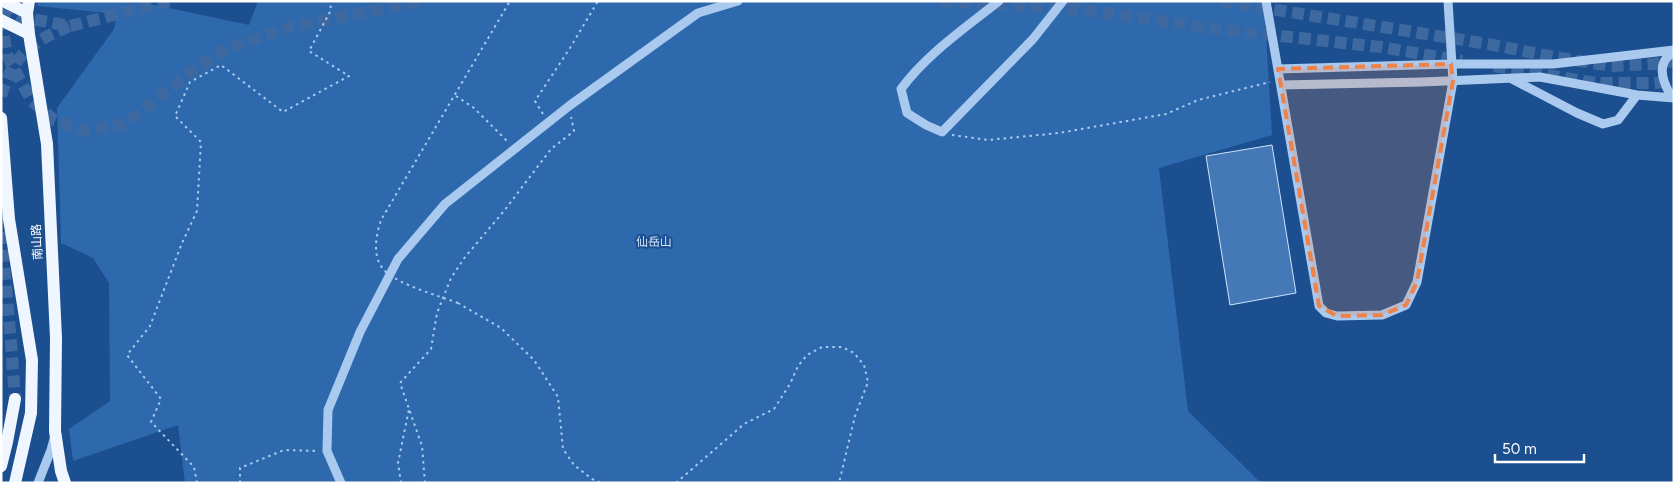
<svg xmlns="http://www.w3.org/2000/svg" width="1675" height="484" font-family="Figtree,'Noto Sans SC',sans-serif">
<rect width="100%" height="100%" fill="#1b4f8f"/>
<!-- green -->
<path fill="#2e69ad" d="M38,1H136L249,25L258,1H1264L1272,135L1159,168L1188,411L1259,481L1270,483H185L178,425L73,461L69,429L110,401L109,283L93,258L61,243L57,108L114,29L117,14L37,6Z"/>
<!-- building -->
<path fill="#4478b7" stroke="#cfe3fa" d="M1272,145L1296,293L1230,305L1206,156Z"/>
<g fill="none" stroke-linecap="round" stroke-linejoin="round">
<!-- major-tunnel -->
<path stroke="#3d69a0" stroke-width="12" stroke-dasharray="12 6" stroke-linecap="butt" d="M10,1L3,29L7,55L20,80L32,101L54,120L85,131L124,124L157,99L190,72L230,47L291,27L421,1
M941,1L1085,10L1227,30L1380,47L1462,61
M1221,1L1488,44L1554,57L1611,66L1653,64L1674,61
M1,8L21,17L70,26L170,1
M1494,66L1596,83H1654L1674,81
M1,96C14,54 31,42 70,26
M1,232L11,343L15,399"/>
<!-- path -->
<path stroke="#a9c9ee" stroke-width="2" stroke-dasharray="2.5 4" stroke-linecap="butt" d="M456,96L474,108L508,142
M543,114L535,101L570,48L598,1
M952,135L988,140L1059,133L1166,114L1198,100L1270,82
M458,303L501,328L534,360L558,397L563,449L574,465L592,479L601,483
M197,483L194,467L151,422L161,399L127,355L150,326L182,243L197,211L201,142L175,116L190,82L221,65L283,112L349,76L309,51L331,10L330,1
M240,483V468L284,450L317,451
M401,483L398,463L409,409
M425,483L422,446L400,383L431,349L437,313L451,278L465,257L504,211L551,149L574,131L571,117
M676,483L744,424L774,409L790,384L798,366L807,355L822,347H842L854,353L864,365L868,382L855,416L839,483"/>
<!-- minor -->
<path stroke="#a9c9ee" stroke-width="9" d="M999,1C965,28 927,54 901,89L907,113L926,125L942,132L1033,39L1063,1
M1266,1L1319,306L1326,313L1337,316L1382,315L1406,305L1417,282L1453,81L1448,1
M1674,52C1656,62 1662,80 1670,94L1674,95
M1278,69L1451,64H1553L1674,50
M1512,79L1577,113L1603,124L1618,120L1637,95
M1281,85L1422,82L1540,77L1637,95L1674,98
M38,483L51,450L54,439
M341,483L327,451L328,410L360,332L398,259L445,204L569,106L698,13L738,1"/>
<!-- major -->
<path stroke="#f0f6ff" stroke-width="12" d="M3,1L27,13
M29,1L27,13L29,34L47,144L56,338L55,431L61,471L65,483
M1,20L29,34
M1,118L9,219L32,360L31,413L15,483
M1,466L7,442L15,399"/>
<!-- path-bridge -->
<path stroke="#a9c9ee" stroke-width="2" stroke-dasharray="2.5 4" stroke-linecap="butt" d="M458,303C439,296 400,285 386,272C371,258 376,236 381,220L510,1"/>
</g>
<!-- marked area -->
<path fill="#ee8249" fill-opacity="0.2" stroke="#ee8249" stroke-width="4" stroke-dasharray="10 6" stroke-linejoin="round" d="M1451,64L1453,81L1417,282L1406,305L1382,315L1337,316L1319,306L1278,69Z"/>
<g text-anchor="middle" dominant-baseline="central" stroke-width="4" stroke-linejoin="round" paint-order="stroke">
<!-- street labels -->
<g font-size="12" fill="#fff" stroke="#1b4f8f">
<text transform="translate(37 242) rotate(-93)">南山路</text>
</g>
<!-- park labels -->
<g font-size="12" fill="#cfe3fa" stroke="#1b4f8f">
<text x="654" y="242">仙岳山</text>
</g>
</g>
<!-- border -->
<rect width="1675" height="484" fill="none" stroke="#ffffff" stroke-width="5"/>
<!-- scale -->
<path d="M1495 454v8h89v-8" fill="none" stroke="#ffffff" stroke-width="2.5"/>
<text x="1502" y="454" font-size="15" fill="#ffffff" stroke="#1b4f8f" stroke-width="4" paint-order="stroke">50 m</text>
</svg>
